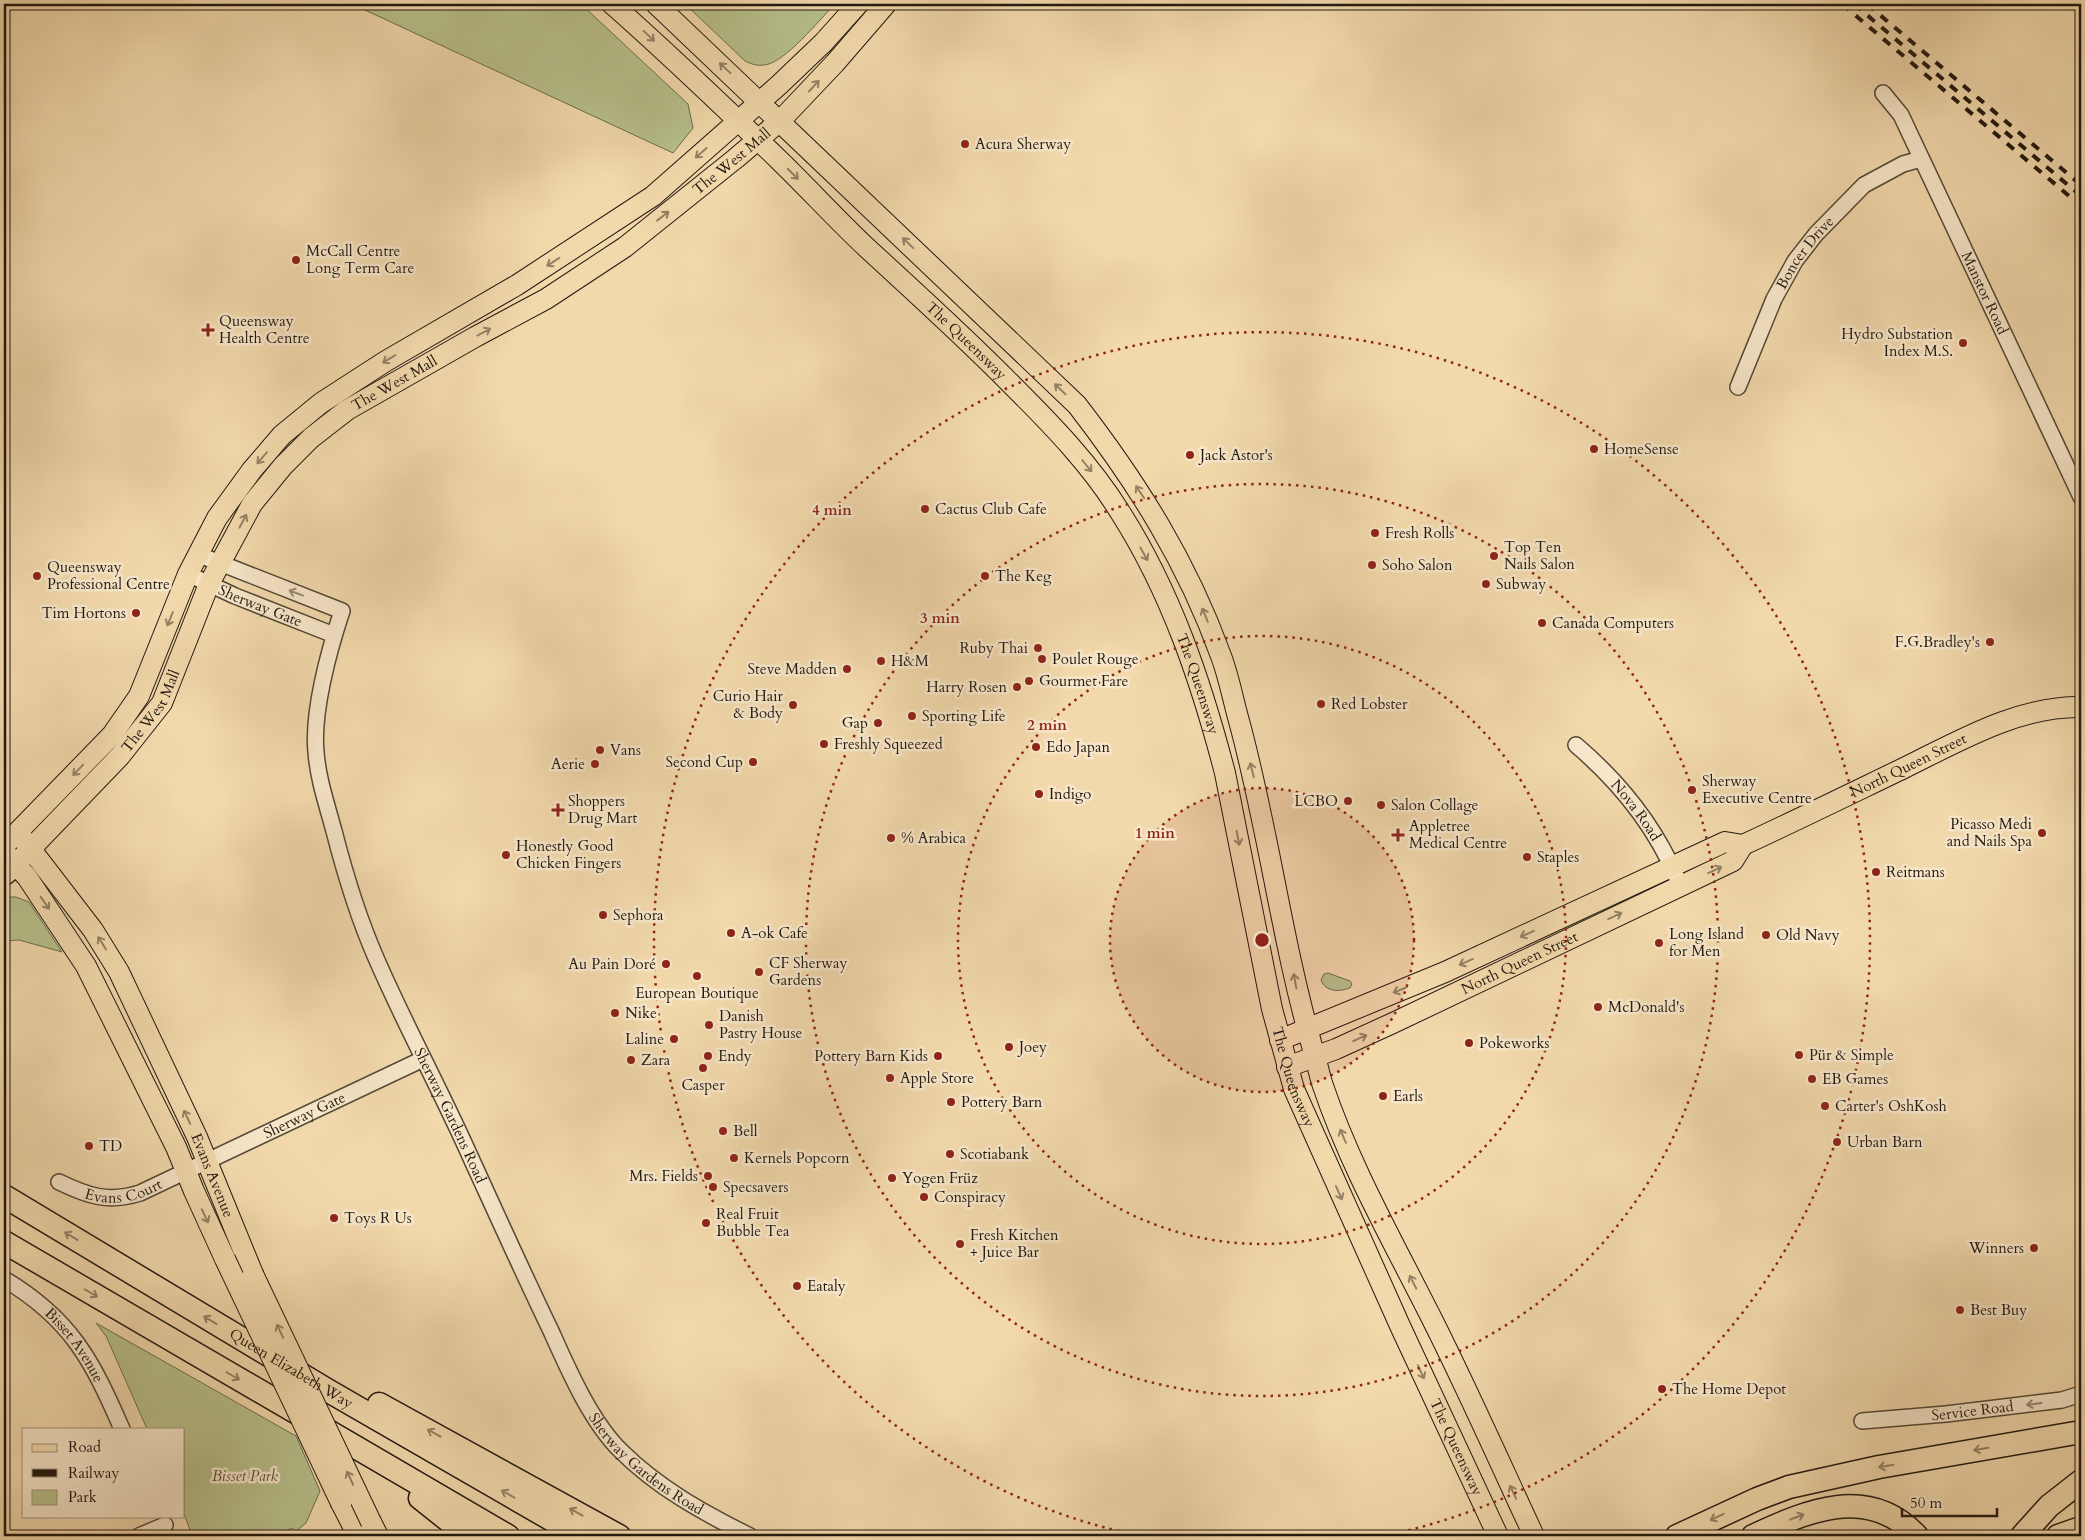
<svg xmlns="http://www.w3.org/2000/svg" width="2085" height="1540" font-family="Cardo,serif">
<rect width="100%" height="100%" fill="#f2d9ac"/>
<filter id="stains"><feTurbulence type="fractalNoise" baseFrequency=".004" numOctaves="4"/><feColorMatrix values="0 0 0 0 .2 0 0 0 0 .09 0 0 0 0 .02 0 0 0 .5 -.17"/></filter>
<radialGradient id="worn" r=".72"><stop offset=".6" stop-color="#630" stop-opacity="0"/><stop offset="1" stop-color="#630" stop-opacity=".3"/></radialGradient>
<!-- green -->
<path fill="#b7c08c" stroke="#6c6c4e" d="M352,4H581L688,104L693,128L673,153Z
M685,4H835C820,19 784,64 764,65C757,66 751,64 745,61Z
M6,893L10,897H16L29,902L62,952L19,940L4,941V895Z
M1328,973L1350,981L1352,984L1350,988C1339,992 1325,992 1321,980L1324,974Z
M96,1323L296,1436L320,1491L306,1523L295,1532L292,1528L275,1536H199L190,1530L184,1514V1429H147L106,1336Z"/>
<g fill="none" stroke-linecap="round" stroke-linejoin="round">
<defs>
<g id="minor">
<path id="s1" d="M1883,93L1901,115L2081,497"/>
<path id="s2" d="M1738,387L1774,299L1795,261L1816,234L1864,185L1903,164L1921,159"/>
<path id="s3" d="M197,554L342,611C329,650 312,712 316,752C318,779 327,805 334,831C345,874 358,917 376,958C405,1025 440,1089 470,1156C497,1215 523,1273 551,1331C568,1369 591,1422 621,1451C658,1488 704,1513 750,1536"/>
<path id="s4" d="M188,574L235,596L334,635"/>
<path id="s5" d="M1576,745C1617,780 1654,825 1676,876"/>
<path id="s6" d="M59,1182C88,1196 108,1203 140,1193L423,1059"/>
<path id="s7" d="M4,1279C71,1319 92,1360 122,1429"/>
<path id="s8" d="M1862,1421L1946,1414L2062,1400L2081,1394"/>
<path d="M139,1536L165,1525"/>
</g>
<g id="major">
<path id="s9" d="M612,4C669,54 723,106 778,159C808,188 836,219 867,248C916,293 966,338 1013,386C1052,425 1091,465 1120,512C1171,592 1201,681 1225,773L1272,1009L1294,1089L1401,1328L1498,1536"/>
<path d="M656,4L1077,405C1138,484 1187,562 1221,656C1229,677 1233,700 1239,721C1269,831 1282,944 1314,1053C1317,1063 1319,1073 1322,1083C1350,1167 1395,1245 1434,1323C1469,1393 1501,1465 1534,1536"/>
<path id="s10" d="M23,839L93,930L119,972L197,1137L253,1274"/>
<path d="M4,846L112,735L139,696L188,574L217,518L252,470L282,435L321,403L386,361L517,285L653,196L779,85L823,43L858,4"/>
<path d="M7,855L27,877L86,966L176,1147L194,1191L225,1259"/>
<path id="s11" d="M16,864L120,756L162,703L209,584L252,504L283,466L311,438L347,410L475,337L546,299L625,247L735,159L780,121L835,63L886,4"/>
<path d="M1280,1040L1445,972L1725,842L1743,845"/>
<path id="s12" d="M1287,1067L1336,1049L1393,1023L1733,861L1743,845C1797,820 1850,794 1904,768C1959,741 2018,706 2081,707"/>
<path d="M341,1503L358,1536"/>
<path d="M371,1522L378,1536"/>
</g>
<g id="highway">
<path d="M4,874L16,864"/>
<path id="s13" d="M4,1196L327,1390L580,1536"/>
<path d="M4,1242L508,1536"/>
<path d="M379,1404L619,1536"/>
<path d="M420,1498L468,1536"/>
<path d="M1677,1536L1757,1499L1789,1487L1879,1467L2081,1432"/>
<path d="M1753,1536C1807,1511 1868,1484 1917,1536"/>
<path d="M2022,1536L2049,1506L2081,1481"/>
<path d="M2058,1536L2081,1528"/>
</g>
</defs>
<!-- minor casing -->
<use href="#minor" stroke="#554837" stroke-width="18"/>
<!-- major casing -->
<use href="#major" stroke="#211810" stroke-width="22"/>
<!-- highway casing -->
<use href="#highway" stroke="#211810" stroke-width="25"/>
<!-- minor -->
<use href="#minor" stroke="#f7e6c9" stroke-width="15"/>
<!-- major -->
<use href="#major" stroke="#f2d9ac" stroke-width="20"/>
<!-- highway -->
<use href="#highway" stroke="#f2d9ac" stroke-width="22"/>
<!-- rail -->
<path stroke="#211810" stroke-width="4" stroke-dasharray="9 9" stroke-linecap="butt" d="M1842,4L2081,206
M1854,4L2081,196
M1867,4L2081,185"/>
<defs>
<path id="major-bridge" d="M225,1259L341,1503
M253,1274L371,1522"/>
</defs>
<!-- major-bridge casing -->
<use href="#major-bridge" stroke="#211810" stroke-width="22" stroke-linecap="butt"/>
<!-- major-bridge -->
<use href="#major-bridge" stroke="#f2d9ac" stroke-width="20"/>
</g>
<!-- one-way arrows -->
<defs><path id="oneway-shaft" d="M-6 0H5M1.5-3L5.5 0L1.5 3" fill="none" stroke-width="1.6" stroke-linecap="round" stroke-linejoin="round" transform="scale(1.25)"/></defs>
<g stroke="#948266">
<use href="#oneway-shaft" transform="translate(649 36) rotate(43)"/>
<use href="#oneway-shaft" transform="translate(725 68) rotate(-137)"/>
<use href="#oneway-shaft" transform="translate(814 86) rotate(-47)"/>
<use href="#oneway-shaft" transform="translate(701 153) rotate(139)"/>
<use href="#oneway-shaft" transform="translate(793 174) rotate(45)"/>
<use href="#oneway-shaft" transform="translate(663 216) rotate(-38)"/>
<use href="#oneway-shaft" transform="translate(908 243) rotate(-137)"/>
<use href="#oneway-shaft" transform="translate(553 262) rotate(147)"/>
<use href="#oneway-shaft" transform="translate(484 332) rotate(-28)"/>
<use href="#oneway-shaft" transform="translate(389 359) rotate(149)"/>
<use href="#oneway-shaft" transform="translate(1060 389) rotate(-136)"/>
<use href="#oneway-shaft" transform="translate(262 458) rotate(131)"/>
<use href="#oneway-shaft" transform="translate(1087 466) rotate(51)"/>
<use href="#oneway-shaft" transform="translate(1140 492) rotate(-124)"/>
<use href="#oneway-shaft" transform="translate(243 521) rotate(-62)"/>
<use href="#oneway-shaft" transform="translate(1144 554) rotate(61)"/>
<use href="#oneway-shaft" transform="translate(1205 615) rotate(-112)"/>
<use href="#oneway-shaft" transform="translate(170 619) rotate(112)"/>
<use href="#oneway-shaft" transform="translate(78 770) rotate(134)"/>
<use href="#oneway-shaft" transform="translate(1252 770) rotate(-104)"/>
<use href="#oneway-shaft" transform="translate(1238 838) rotate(79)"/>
<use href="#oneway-shaft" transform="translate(1715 870) rotate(-25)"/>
<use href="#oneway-shaft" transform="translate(45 903) rotate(55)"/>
<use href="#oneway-shaft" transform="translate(1615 916) rotate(-25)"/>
<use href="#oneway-shaft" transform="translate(1527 934) rotate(156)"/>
<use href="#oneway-shaft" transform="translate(102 943) rotate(-122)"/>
<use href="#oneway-shaft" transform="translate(1466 962) rotate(156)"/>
<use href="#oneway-shaft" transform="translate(1295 981) rotate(-101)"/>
<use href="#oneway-shaft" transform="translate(1400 990) rotate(158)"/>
<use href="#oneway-shaft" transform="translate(1360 1038) rotate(-24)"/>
<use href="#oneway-shaft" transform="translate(187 1117) rotate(-115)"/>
<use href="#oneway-shaft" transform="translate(1343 1136) rotate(-113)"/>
<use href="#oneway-shaft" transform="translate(1339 1193) rotate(66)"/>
<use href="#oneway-shaft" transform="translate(205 1216) rotate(65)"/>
<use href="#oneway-shaft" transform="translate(71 1236) rotate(-149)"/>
<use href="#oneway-shaft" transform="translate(1413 1282) rotate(-117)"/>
<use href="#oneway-shaft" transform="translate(91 1293) rotate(30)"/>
<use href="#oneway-shaft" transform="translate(210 1320) rotate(-149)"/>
<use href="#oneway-shaft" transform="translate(280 1331) rotate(-115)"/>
<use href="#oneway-shaft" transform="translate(1421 1372) rotate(65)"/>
<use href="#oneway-shaft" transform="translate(233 1376) rotate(30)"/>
<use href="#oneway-shaft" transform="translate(434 1433) rotate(-151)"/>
<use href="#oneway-shaft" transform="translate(1981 1449) rotate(171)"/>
<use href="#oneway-shaft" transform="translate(1886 1466) rotate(170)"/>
<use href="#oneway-shaft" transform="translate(350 1478) rotate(-115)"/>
<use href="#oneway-shaft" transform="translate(1513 1492) rotate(-115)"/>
<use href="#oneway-shaft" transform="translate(508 1494) rotate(-150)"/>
<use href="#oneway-shaft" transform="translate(576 1512) rotate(-151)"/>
<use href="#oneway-shaft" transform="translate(1717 1517) rotate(155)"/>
<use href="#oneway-shaft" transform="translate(1797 1517) rotate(-21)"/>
</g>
<g stroke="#978976">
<use href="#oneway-shaft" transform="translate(296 593) rotate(-159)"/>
<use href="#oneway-shaft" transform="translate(2034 1404) rotate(173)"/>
</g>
<!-- distance rings -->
<circle cx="1262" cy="940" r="152" fill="#8f2418" fill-opacity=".12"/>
<g fill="none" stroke="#8f2418" stroke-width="2.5" stroke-dasharray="2.5 5">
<circle cx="1262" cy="940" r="152"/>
<circle cx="1262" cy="940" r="304"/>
<circle cx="1262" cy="940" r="456"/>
<path d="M1141 1536A608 608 0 1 1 1383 1536"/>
</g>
<!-- markers -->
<g fill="#8f2418" stroke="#f7e6c9" stroke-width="2">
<circle cx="965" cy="144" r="5"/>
<circle cx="296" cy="260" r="5"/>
<path d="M205.5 322.5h5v5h5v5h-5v5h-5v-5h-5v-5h5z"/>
<circle cx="1963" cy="343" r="5"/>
<circle cx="1594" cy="449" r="5"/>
<circle cx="1190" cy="455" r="5"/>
<circle cx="925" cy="509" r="5"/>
<circle cx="1375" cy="533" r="5"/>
<circle cx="1494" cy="556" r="5"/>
<circle cx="1372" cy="565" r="5"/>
<circle cx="37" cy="576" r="5"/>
<circle cx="985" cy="576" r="5"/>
<circle cx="1486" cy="584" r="5"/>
<circle cx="136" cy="613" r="5"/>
<circle cx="1542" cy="623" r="5"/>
<circle cx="1990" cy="642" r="5"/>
<circle cx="1038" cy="648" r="5"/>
<circle cx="1042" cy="659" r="5"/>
<circle cx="881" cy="661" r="5"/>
<circle cx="847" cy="669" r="5"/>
<circle cx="1029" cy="681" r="5"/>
<circle cx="1017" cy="687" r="5"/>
<circle cx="1321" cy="704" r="5"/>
<circle cx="793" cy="705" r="5"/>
<circle cx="912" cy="716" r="5"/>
<circle cx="878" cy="723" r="5"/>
<circle cx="824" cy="744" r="5"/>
<circle cx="1036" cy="747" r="5"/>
<circle cx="600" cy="750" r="5"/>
<circle cx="753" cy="762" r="5"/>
<circle cx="595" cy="764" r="5"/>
<circle cx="1692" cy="790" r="5"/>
<circle cx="1039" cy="794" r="5"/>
<circle cx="1348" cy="801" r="5"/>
<circle cx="1381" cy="805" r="5"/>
<path d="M555.5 802.5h5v5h5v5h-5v5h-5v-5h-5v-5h5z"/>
<circle cx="2042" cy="833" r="5"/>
<path d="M1395.5 827.5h5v5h5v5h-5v5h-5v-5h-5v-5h5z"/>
<circle cx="891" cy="838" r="5"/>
<circle cx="506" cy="855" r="5"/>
<circle cx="1527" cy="857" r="5"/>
<circle cx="1876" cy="872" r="5"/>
<circle cx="603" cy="915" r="5"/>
<circle cx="731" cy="933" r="5"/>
<circle cx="1766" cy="935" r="5"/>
<circle cx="1659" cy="943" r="5"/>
<circle cx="666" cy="964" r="5"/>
<circle cx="759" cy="972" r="5"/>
<circle cx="697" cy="976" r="5"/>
<circle cx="1598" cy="1007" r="5"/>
<circle cx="615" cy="1013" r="5"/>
<circle cx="709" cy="1025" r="5"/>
<circle cx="674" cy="1039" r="5"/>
<circle cx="1469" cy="1043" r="5"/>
<circle cx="1009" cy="1047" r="5"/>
<circle cx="1799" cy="1055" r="5"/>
<circle cx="708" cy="1056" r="5"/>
<circle cx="938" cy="1056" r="5"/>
<circle cx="631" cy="1060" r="5"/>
<circle cx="703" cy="1068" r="5"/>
<circle cx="890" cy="1078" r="5"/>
<circle cx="1812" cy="1079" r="5"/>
<circle cx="1383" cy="1096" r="5"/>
<circle cx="951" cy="1102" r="5"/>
<circle cx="1825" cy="1106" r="5"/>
<circle cx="723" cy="1131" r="5"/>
<circle cx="1837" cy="1142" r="5"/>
<circle cx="89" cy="1146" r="5"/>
<circle cx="950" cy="1154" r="5"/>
<circle cx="734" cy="1158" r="5"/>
<circle cx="708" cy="1176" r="5"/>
<circle cx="892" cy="1178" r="5"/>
<circle cx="713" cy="1187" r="5"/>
<circle cx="924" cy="1197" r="5"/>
<circle cx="334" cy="1218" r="5"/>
<circle cx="706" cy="1223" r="5"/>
<circle cx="960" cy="1244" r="5"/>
<circle cx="2034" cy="1248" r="5"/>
<circle cx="797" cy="1286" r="5"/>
<circle cx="1960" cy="1310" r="5"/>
<circle cx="1662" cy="1389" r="5"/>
</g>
<g text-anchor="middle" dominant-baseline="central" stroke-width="5" stroke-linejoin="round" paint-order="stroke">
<!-- poi labels -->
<g font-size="15" fill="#211810" stroke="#f7e6c9" text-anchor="start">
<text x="975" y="144">Acura Sherway</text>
<text x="306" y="251">McCall Centre<tspan x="306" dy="17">Long Term Care</tspan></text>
<text x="219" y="321">Queensway<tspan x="219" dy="17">Health Centre</tspan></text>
<text x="1953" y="334" text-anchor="end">Hydro Substation<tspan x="1953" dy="17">Index M.S.</tspan></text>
<text x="1604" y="449">HomeSense</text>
<text x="1200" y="455">Jack Astor's</text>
<text x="935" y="509">Cactus Club Cafe</text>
<text x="1385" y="533">Fresh Rolls</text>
<text x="1504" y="547">Top Ten<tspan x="1504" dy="17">Nails Salon</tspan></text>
<text x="1382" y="565">Soho Salon</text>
<text x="47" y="567">Queensway<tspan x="47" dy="17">Professional Centre</tspan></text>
<text x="995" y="576">The Keg</text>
<text x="1496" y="584">Subway</text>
<text x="126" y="613" text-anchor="end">Tim Hortons</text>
<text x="1552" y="623">Canada Computers</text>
<text x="1980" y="642" text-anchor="end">F.G.Bradley's</text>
<text x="1028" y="648" text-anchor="end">Ruby Thai</text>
<text x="1052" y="659">Poulet Rouge</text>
<text x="891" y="661">H&amp;M</text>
<text x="837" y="669" text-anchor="end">Steve Madden</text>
<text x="1039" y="681">Gourmet Fare</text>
<text x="1007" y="687" text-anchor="end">Harry Rosen</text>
<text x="783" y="696" text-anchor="end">Curio Hair<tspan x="783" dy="17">&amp; Body</tspan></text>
<text x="1331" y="704">Red Lobster</text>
<text x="922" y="716">Sporting Life</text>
<text x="868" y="723" text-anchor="end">Gap</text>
<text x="834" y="744">Freshly Squeezed</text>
<text x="1046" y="747">Edo Japan</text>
<text x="610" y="750">Vans</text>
<text x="743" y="762" text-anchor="end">Second Cup</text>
<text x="585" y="764" text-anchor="end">Aerie</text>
<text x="1702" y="781">Sherway<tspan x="1702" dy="17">Executive Centre</tspan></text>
<text x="1049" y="794">Indigo</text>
<text x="568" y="801">Shoppers<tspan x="568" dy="17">Drug Mart</tspan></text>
<text x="1338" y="801" text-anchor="end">LCBO</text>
<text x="1391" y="805">Salon Collage</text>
<text x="2032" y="824" text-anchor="end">Picasso Medi<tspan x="2032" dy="17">and Nails Spa</tspan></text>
<text x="1409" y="826">Appletree<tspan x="1409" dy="17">Medical Centre</tspan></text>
<text x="901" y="838">% Arabica</text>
<text x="516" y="846">Honestly Good<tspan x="516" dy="17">Chicken Fingers</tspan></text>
<text x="1537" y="857">Staples</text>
<text x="1886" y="872">Reitmans</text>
<text x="613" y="915">Sephora</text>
<text x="741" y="933">A-ok Cafe</text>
<text x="1669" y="934">Long Island<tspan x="1669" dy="17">for Men</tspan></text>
<text x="1776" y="935">Old Navy</text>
<text x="769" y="963">CF Sherway<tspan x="769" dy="17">Gardens</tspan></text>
<text x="656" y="964" text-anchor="end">Au Pain Doré</text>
<text x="697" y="993" text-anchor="middle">European Boutique</text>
<text x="1608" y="1007">McDonald's</text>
<text x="625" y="1013">Nike</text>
<text x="719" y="1016">Danish<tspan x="719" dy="17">Pastry House</tspan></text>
<text x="664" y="1039" text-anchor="end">Laline</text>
<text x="1479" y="1043">Pokeworks</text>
<text x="1019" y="1047">Joey</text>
<text x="1809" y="1055">Pür &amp; Simple</text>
<text x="718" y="1056">Endy</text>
<text x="928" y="1056" text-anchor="end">Pottery Barn Kids</text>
<text x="641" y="1060">Zara</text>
<text x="900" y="1078">Apple Store</text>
<text x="1822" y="1079">EB Games</text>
<text x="703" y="1085" text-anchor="middle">Casper</text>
<text x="1393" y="1096">Earls</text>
<text x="961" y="1102">Pottery Barn</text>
<text x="1835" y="1106">Carter's OshKosh</text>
<text x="733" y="1131">Bell</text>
<text x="1847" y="1142">Urban Barn</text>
<text x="99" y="1146">TD</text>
<text x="960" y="1154">Scotiabank</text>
<text x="744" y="1158">Kernels Popcorn</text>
<text x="698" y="1176" text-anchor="end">Mrs. Fields</text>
<text x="902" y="1178">Yogen Früz</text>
<text x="723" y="1187">Specsavers</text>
<text x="934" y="1197">Conspiracy</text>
<text x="716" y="1214">Real Fruit<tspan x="716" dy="17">Bubble Tea</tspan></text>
<text x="344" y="1218">Toys R Us</text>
<text x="970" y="1235">Fresh Kitchen<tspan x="970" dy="17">+ Juice Bar</tspan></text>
<text x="2024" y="1248" text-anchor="end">Winners</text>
<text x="807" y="1286">Eataly</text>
<text x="1970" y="1310">Best Buy</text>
<text x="1672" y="1389">The Home Depot</text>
</g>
<!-- street labels -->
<g font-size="15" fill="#211810" stroke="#f7e6c9">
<text stroke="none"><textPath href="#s11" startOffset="1030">The West Mall</textPath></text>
<text stroke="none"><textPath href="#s2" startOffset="151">Boncer Drive</textPath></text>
<text stroke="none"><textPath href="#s1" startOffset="225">Manstor Road</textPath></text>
<text stroke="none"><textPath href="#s9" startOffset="489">The Queensway</textPath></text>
<text stroke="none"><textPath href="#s11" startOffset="625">The West Mall</textPath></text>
<text stroke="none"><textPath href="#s4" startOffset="79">Sherway Gate</textPath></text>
<text stroke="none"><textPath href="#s9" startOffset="909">The Queensway</textPath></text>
<text stroke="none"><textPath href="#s11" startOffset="205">The West Mall</textPath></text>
<text stroke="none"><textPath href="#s12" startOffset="694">North Queen Street</textPath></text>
<text stroke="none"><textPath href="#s5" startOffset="89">Nova Road</textPath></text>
<text stroke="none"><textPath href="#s12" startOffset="255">North Queen Street</textPath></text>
<text stroke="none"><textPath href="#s9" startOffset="1314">The Queensway</textPath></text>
<text stroke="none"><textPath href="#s6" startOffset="266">Sherway Gate</textPath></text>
<text stroke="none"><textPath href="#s3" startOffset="689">Sherway Gardens Road</textPath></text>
<text stroke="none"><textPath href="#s10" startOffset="388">Evans Avenue</textPath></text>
<text stroke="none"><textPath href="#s6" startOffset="68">Evans Court</textPath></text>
<text stroke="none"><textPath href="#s7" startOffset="98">Bisset Avenue</textPath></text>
<text stroke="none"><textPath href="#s13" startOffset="335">Queen Elizabeth Way</textPath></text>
<text stroke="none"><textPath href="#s8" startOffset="111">Service Road</textPath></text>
<text stroke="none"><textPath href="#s9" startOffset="1719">The Queensway</textPath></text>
<text stroke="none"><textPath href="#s3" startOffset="1094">Sherway Gardens Road</textPath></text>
</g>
<!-- park labels -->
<g font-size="15" font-style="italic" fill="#4e4a35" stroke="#f7e6c9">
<text x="245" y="1476">Bisset Park</text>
</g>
</g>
<circle cx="1262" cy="940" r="8" fill="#8f2418" stroke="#f7e6c9" stroke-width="2.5"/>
<g font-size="15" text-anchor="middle" font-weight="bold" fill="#8f2418" stroke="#f7e6c9" stroke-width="5" stroke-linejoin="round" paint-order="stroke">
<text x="832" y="515">4 min</text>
<text x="940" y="623">3 min</text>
<text x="1047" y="730">2 min</text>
<text x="1155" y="838">1 min</text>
</g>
<!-- margin -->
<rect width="2085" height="1540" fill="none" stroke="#f2d9ac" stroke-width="20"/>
<rect x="5" y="5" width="2075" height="1530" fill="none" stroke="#211810" stroke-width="2.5"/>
<rect x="10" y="10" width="2065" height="1520" fill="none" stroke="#211810"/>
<!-- legend -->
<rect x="22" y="1428" width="162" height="90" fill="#f7e6c9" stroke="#a1947f"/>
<rect x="32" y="1444" width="25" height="8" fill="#f2d9ac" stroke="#a1947f"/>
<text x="68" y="1452" font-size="15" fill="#211810">Road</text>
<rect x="32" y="1469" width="25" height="8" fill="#211810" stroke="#a1947f"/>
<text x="68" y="1478" font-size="15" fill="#211810">Railway</text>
<rect x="32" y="1490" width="25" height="15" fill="#b7c08c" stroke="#a1947f"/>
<text x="68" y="1502" font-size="15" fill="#211810">Park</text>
<!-- scale -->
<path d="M1902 1508v8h95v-8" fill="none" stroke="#211810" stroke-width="2.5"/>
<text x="1910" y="1508" font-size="15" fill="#211810" stroke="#f7e6c9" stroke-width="4" paint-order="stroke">50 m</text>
<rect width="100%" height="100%" filter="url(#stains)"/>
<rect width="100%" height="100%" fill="url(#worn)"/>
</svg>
